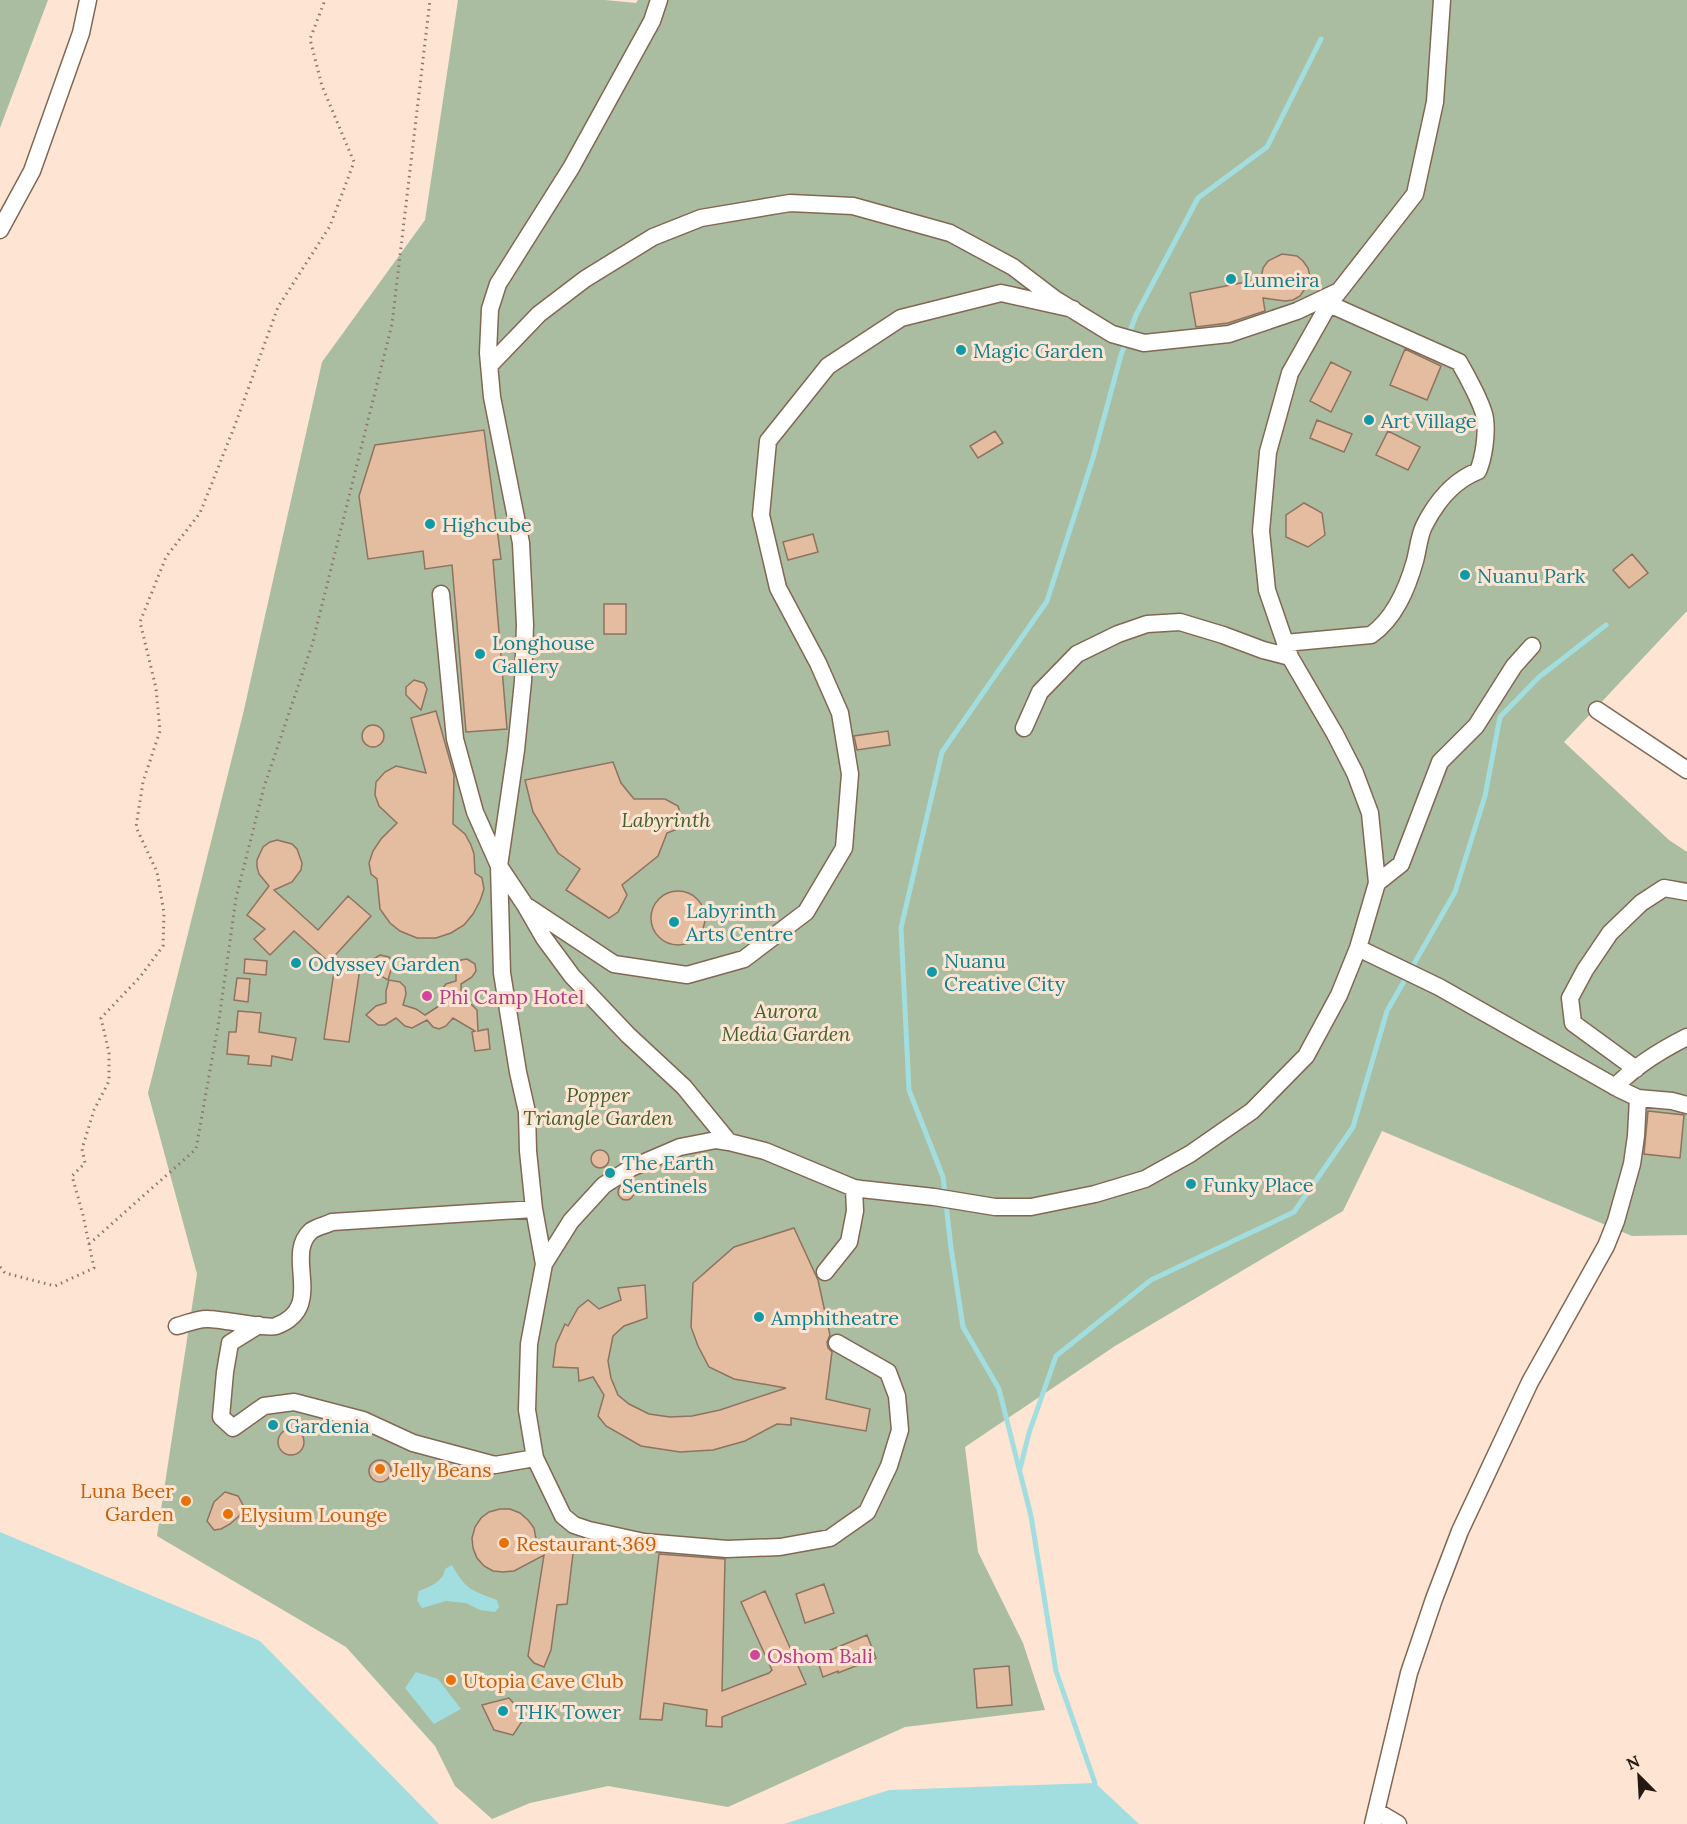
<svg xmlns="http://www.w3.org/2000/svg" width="1687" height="1824" font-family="Lora,serif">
<rect width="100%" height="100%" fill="#fde4d3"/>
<!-- green -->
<path fill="#aabda0" d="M0,0H48L0,128Z
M458,0H605L636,3L638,0H1687V611L1564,742L1669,840L1687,852V1235L1632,1236L1382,1131L1343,1211L1115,1346L965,1447L978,1552L1023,1643L1045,1710L905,1727L728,1807L608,1786L530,1803L492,1819L455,1786L435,1746L346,1647L157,1536L197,1274L148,1093L243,714L322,362L425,220Z"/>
<!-- water -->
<path fill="#a2dedf" d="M0,1532L260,1641L439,1824H0Z
M452,1565C466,1590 471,1590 497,1600L499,1607L495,1612L480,1610L466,1603L446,1601L422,1608L417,1600L419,1591C431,1586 443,1582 445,1569Z
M416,1672L438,1679L461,1709L434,1724L405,1688Z
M1095,1783L1139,1824H784L889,1790Z"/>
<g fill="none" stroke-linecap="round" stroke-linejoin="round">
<!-- stream -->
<path stroke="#a2dedf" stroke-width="5" d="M1020,1469L1029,1433L1056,1356L1151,1280L1294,1212L1353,1127L1387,1011L1455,892L1485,796L1500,717L1539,677L1606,625
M1095,1783L1056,1671L1031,1516L999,1389L963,1327L951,1248L943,1177L909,1090L901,928L942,752L1047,601L1093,458L1121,355L1136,315L1198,198L1267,147L1321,39"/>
</g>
<!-- building -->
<path fill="#e4bc9f" stroke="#8e7360" stroke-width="1.5" d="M1282,254L1297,256L1303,261L1308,268L1310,276L1309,283L1300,296L1293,300L1285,301L1263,298L1265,311L1228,323L1196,327L1190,293L1261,279L1263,268L1268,261Z
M1405,349L1441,366L1427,400L1390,385Z
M1331,362L1351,372L1331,412L1310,401Z
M1317,420L1352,434L1344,452L1310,438Z
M484,430L501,559L493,560L507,729L466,732L452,565L425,569L423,551L368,559L359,496L375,445Z
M995,431L1003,443L978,458L970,446Z
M1388,431L1420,447L1408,470L1376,455Z
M1304,503L1322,513L1325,535L1308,547L1286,537V515Z
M813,534L818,552L788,560L783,542Z
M1632,554L1648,573L1629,588L1613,570Z
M604,604H626V634H604Z
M414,680L424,683L427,689L421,710L406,695V687Z
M436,711L454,775L453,824L465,834L471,845L474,854L475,873L482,878L484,889L480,901L473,914L464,925L451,933L436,938H417L400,931L390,923L380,909L377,879L371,874L369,863L373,851L381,839L397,823L379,806L375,795L376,782L385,772L396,766L426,773L411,718Z
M362 736a11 11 0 1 1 22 0a11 11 0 1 1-22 0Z
M888,731L890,745L857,750L854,736Z
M613,762L621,783L634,799H665L678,806L681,816L680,828L667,833L658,856L622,885L627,895L618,912L609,918L566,890L580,869L558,853L533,812L525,780Z
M277,840L292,844L297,849L302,863L301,870L292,882L274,890L318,930L348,896L371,916L329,962L294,931L270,955L254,939L265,929L247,915L269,886L259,874L257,867V860L263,847L270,842Z
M651 918a27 27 0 1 1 54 0a27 27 0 1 1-54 0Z
M380,955L389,957L393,963L388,980L370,970L375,958Z
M245,959L267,961L266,975L244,973Z
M467,959L475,964L476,971L472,977L461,984V1003L472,1005L477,1010L478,1031L488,1029L490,1049L475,1051L472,1032L475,1031L453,1018L446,1026L439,1029L433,1027L427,1020L412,1028L405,1026L396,1018L385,1025H378L366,1015L376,1006L386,1003V991L389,980L400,982L405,987L406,994L403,1005L416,1009L425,1015L442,1004V989L446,984L456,981V965L461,960Z
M335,965L360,968L349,1042L324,1039Z
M237,978L250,979L248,1002L234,1000Z
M238,1011L261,1013L259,1032L296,1038L292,1060L272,1056L271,1066L248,1064L249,1056L227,1054L229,1032H236Z
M1648,1111L1684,1115L1680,1158L1644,1154Z
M591 1159a9 9 0 1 1 18 0a9 9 0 1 1-18 0Z
M618 1192a8 8 0 1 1 16 0a8 8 0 1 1-16 0Z
M794,1228L818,1280L830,1335L827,1342L828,1348L832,1352L826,1399L870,1409L866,1431L791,1418V1425L777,1424L745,1441L713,1450L680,1452L641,1446L606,1426L598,1416L604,1395L593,1377L579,1381L578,1368L553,1367L556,1344L565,1324L568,1326L578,1308L588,1300L599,1309L621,1300L618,1288L645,1285L647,1318L624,1326L613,1336L608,1361L611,1378L618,1395L629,1404L649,1414L670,1417L692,1416L720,1410L786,1388L734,1379L709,1367L698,1346L691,1327L693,1283L734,1247Z
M278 1442a13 13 0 1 1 26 0a13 13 0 1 1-26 0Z
M369 1471a11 11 0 1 1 22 0a11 11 0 1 1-22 0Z
M225,1492L238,1496L243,1505L239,1516L230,1524L221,1529L214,1530L207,1521L214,1502Z
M500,1509H510L520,1513L528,1520L534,1528L537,1544L574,1545L567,1604L557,1605L551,1650L544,1667L534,1663L528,1656L544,1555L514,1571L503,1572L493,1571L484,1566L477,1558L473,1548L472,1538L475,1527L481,1518L489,1512Z
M659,1554L725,1559L722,1691L769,1673L772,1670L741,1602L765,1591L806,1684L722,1717V1727L706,1726L707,1710L664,1703L662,1720L640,1719Z
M824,1584L834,1613L805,1623L796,1594Z
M867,1635L876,1658L838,1673V1671L823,1677L816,1656Z
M1009,1666L1012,1705L977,1708L974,1669Z
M509,1698L525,1717L513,1735L494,1730L482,1705Z"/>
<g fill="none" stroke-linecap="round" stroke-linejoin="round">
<defs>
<path id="minor" d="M659,0L652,21L571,168L498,284L490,309L488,353L492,397L521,543L525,625L523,681L516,750L499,866L502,973L518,1072L527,1112L528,1151L534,1209L544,1264L529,1344L527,1410L535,1458L563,1516L574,1525L589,1530L644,1542L727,1549L780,1547L830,1538L867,1512L889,1466L900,1430L897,1396L888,1372L837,1343
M0,230L32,171L81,33L88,0
M489,366L539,314L585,279L653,237L701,218L790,203L853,206L950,233L1013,267L1055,299L1112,334L1144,343L1229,334L1297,311L1337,292
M441,594L455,739L475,812L499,866L525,905L544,938L572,976L628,1035L684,1087L729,1142
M1285,643L1371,635C1395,618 1407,589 1415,561C1418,550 1419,536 1424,526C1436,502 1453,481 1478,471C1484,457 1487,434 1485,419C1484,407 1466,374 1459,362L1329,304
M1597,710L1687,770
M1024,728L1040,692L1077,654L1118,634L1147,624L1180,622L1223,635L1263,650L1290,657
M1377,883L1401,864L1440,762L1476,726L1514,666L1532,646
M525,905L614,964L687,975L744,959L806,912L844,848L850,774L840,713L818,663L778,588L761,515L768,441L828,366L901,318L1001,293L1073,309
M1358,948L1439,987L1619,1089L1638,1098L1672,1101L1687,1105
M1636,1069L1573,1023L1570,998L1585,970L1610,933L1641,903L1664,888L1687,892
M1615,1087C1635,1066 1661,1050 1687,1037
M544,1264L571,1221L604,1185L631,1168L680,1147L716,1140L729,1142L765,1151L854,1188L861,1189L934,1197L995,1207H1031L1095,1194L1145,1179L1190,1154L1252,1111L1306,1056L1339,995L1358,948L1377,883L1370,813L1355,773L1335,734L1290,657L1267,590L1261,531L1268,452L1290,373L1329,304L1415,194L1435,102L1442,0
M825,1272L849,1242L855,1211L854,1188
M259,1325L230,1343L225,1372L221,1417L233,1428L264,1406L294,1402L363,1420L413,1443L495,1465L535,1458
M177,1326C186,1324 198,1318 208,1319C222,1319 267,1329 276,1326C327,1307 283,1256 311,1231C316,1227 326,1225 332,1222L534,1209
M1376,1811L1398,1824
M1373,1824L1409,1673L1434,1599L1460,1531L1530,1382L1606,1246L1616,1221L1632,1164L1636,1136L1638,1098"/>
</defs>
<!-- minor casing -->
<use href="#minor" stroke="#826754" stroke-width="19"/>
<!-- path -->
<path stroke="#8a786c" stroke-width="3" stroke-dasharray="1.5 4.5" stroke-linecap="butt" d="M89,1244L196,1149L219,1020L236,898L264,787L312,645L392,324L430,0
M0,1267L5,1273L55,1286L94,1268L83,1215L72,1176L85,1163L82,1149L94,1110L109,1081V1053L101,1018L140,977L163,946L164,913L157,872L136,827L143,782L160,731L156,688L140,622L166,557L200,513L235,425L278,307L330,226L354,162L322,86L310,39L325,0"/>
<!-- minor -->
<use href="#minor" stroke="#fff" stroke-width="16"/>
</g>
<!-- markers -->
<g fill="#0f9aa8" stroke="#fde4d3" stroke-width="2">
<circle cx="1231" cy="279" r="6"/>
<circle cx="961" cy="350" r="6"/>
<circle cx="1369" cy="420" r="6"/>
<circle cx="430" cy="524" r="6"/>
<circle cx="1465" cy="575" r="6"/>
<circle cx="480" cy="654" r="6"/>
<circle cx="674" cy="922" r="6"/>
<circle cx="296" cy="963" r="6"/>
<circle cx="932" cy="972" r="6"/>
<circle cx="610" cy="1173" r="6"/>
<circle cx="1191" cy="1184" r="6"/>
<circle cx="759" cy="1317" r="6"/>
<circle cx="273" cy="1425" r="6"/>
<circle cx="503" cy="1711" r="6"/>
</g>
<g fill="#d1479c" stroke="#fde4d3" stroke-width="2">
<circle cx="427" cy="996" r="6"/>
<circle cx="755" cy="1655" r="6"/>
</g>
<g fill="#e8710a" stroke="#fde4d3" stroke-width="2">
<circle cx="380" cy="1469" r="6"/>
<circle cx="186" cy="1501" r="6"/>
<circle cx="228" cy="1514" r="6"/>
<circle cx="504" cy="1543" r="6"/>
<circle cx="451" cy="1680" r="6"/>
</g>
<g text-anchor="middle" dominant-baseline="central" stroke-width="6" stroke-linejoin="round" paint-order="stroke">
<!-- culture labels -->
<g font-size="20" fill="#0d838f" stroke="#fde4d3" text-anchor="start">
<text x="1243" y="279">Lumeira</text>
<text x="973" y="350">Magic Garden</text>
<text x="1381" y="420">Art Village</text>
<text x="442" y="524">Highcube</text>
<text x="1477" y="575">Nuanu Park</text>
<text x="492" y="642">Longhouse<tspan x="492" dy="23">Gallery</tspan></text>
<text x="686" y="910">Labyrinth<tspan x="686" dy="23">Arts Centre</tspan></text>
<text x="944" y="960">Nuanu<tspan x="944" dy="23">Creative City</tspan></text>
<text x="308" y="963">Odyssey Garden</text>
<text x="622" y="1162">The Earth<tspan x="622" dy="23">Sentinels</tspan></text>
<text x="1203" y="1184">Funky Place</text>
<text x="771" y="1317">Amphitheatre</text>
<text x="285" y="1425">Gardenia</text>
<text x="515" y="1711">THK Tower</text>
</g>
<!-- park labels -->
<g font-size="20" font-style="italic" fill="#42622c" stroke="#fde4d3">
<text x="666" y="819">Labyrinth</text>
<text x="786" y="1010">Aurora<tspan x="786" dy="23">Media Garden</tspan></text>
<text x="598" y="1094">Popper<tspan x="598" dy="23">Triangle Garden</tspan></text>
</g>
<!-- hotel labels -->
<g font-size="20" fill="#b23c85" stroke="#fde4d3" text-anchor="start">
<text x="439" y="996">Phi Camp Hotel</text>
<text x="767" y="1655">Oshom Bali</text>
</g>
<!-- food labels -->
<g font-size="20" fill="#c56008" stroke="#fde4d3" text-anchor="start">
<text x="392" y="1469">Jelly Beans</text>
<text x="174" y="1490" text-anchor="end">Luna Beer<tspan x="174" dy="23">Garden</tspan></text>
<text x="240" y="1514">Elysium Lounge</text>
<text x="516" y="1543">Restaurant 369</text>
<text x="463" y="1680">Utopia Cave Club</text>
</g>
</g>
<!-- north arrow -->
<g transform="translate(1639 1776) rotate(336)" stroke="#fde4d3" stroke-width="4.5" paint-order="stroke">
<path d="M0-4.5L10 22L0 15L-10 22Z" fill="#251a12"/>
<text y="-9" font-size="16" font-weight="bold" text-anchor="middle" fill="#251a12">N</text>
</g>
</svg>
